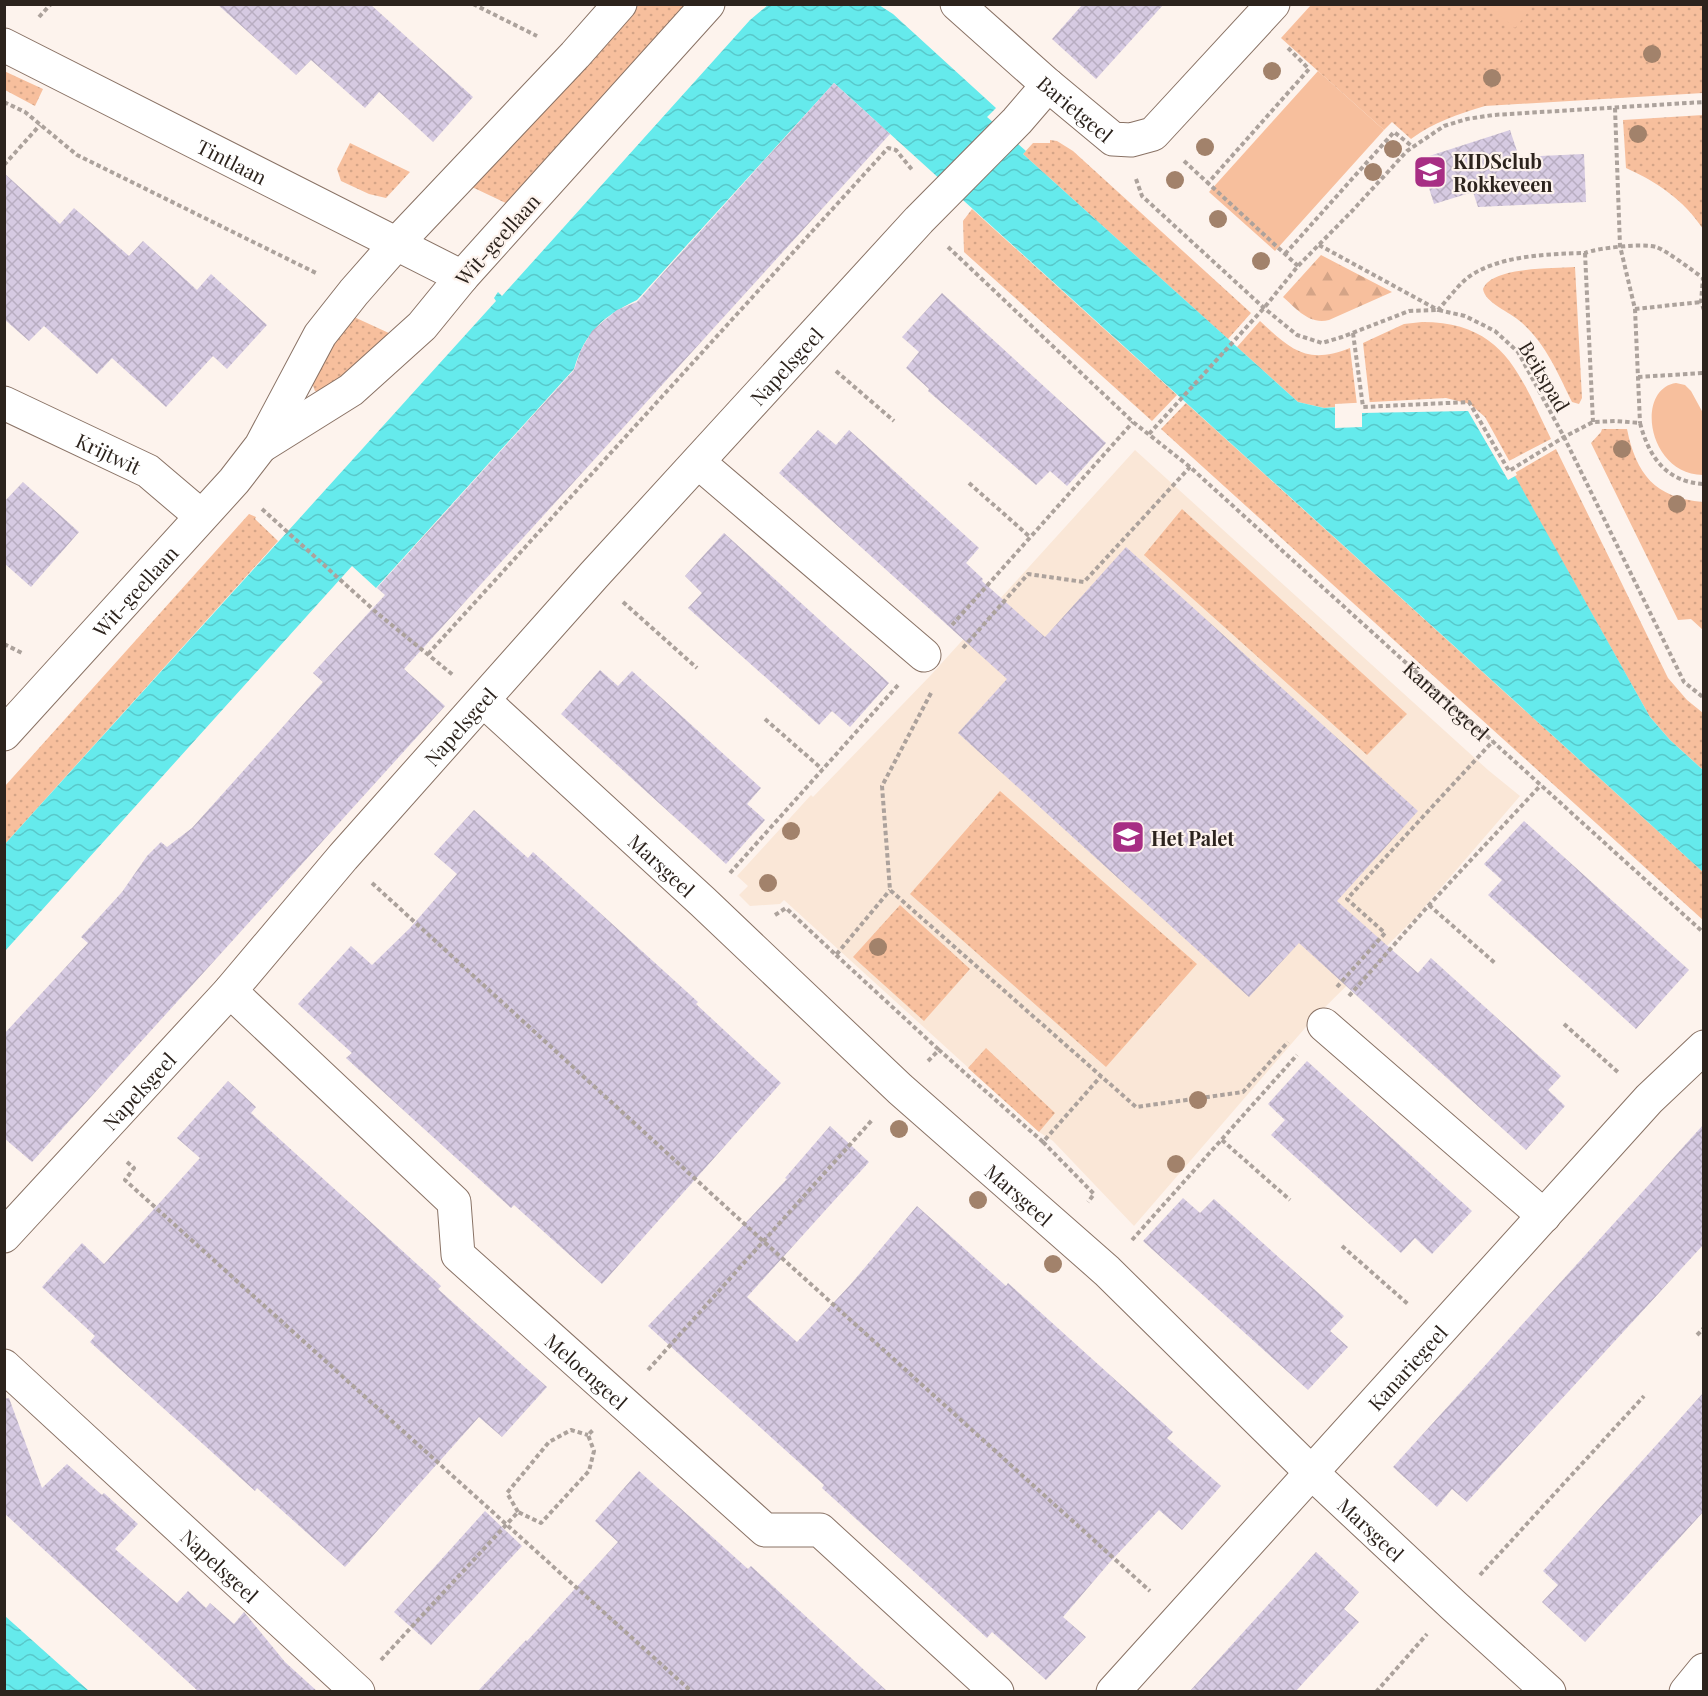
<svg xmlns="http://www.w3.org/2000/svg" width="1708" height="1696" font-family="'Playfair Display',serif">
<defs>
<pattern id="grass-dots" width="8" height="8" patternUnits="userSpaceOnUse" patternTransform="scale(1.5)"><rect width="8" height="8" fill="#f7bf9d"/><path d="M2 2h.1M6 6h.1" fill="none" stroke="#d4a487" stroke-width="1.8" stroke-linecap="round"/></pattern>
<pattern id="forest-firs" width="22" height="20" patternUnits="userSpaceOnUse" patternTransform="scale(1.5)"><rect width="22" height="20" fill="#f7bf9d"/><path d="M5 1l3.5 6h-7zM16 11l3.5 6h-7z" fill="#d4a487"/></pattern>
<pattern id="water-waves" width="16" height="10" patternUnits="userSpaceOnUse" patternTransform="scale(1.5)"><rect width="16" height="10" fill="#65eaec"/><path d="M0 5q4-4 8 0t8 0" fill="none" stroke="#58c8ca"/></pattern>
<pattern id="building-cross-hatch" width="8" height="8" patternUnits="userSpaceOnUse" patternTransform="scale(1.5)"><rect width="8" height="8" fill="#d6cae2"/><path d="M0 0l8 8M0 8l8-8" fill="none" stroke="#b8adc1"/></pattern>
</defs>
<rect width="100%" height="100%" fill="#fdf3ed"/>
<!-- education -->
<path fill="#fae7d7" d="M1135,450L1488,770L1520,796L1415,918L1312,1020L1134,1226L1053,1141L1039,1132L784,900L780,904L750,906L739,895L748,886L737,876L811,795L813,797L930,676Z"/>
<!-- grass -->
<path fill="url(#grass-dots)" d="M637,5H690L510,205L472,187Z
M1311,5H1703V93L1485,106C1458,114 1434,122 1411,139L1392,122L1384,130L1281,38Z
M4,71L43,89L35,106L5,90Z
M1703,115H1704L1703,229C1684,200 1657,182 1626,168L1623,120Z
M1050,140L1057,141L1073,151L1251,313L1228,339L1023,154L1033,143H1050Z
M350,143L410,172L386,198L369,194L341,181L337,169Z
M972,209L1177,395L1152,421L964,252L963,221Z
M1575,267L1582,398L1579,404L1572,402L1571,400C1557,371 1545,343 1521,322C1510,312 1485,303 1483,289C1492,266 1553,269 1575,267Z
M354,317L391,334L325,390L321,392L315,391L312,383L328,349Z
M1260,321C1291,350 1307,365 1350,348L1357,405L1324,408L1298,402L1237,347Z
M1422,322C1505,322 1520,376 1551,439L1507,462L1370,405L1363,343L1404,324Z
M1186,403L1703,872V920L1161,429Z
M1602,429H1627C1636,474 1655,498 1703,502V630L1691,619L1678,620L1591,443L1601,432Z
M1556,449L1668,678L1687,700L1703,713V770L1670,740L1650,717L1513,474Z
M1182,509L1407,714L1367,755L1144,555Z
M249,514L256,517L255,519L278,541L5,844V786Z
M1000,791L1197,964L1106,1067L910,894Z
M900,905L970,969L924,1021L853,957Z
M986,1048L1055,1113L1039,1132L968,1068Z"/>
<!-- forest -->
<path fill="url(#forest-firs)" d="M1321,255L1392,292L1329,320C1309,325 1297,309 1283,297Z"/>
<!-- park -->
<path fill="#f7bf9d" d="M1487,5H1534L1515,28Z
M1318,71L1384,130L1275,251L1209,192Z
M1676,383L1685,385L1691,391L1703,413V475C1647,474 1635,389 1676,383Z"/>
<!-- water -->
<path fill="url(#water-waves)" d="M768,5H879L893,14L996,108L987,117L1026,151L1023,154L1298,402L1324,408L1370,405L1469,407L1483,419L1650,717L1670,740L1703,770V872L834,83L637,300C603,316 585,332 574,369L376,588L352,566L5,951V844L496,301L494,298L498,292L502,296L750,20Z
M5,1616L89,1691H5Z"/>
<!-- pier -->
<path fill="#fdf3ed" d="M1446,398L1470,404L1485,417L1517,475L1508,480L1468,411L1362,413V427L1335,428V404Z"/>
<!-- building -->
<path fill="url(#building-cross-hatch)" d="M217,4H370L473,97L433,142L379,92L365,108L311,60L296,75Z
M1083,4H1164L1096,79L1052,39Z
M834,83L890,134L404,669L445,706L32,1162L4,1138V1034L88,943L81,937L122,892L147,856L161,842L167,847L192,828L323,682L313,673L385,595L377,588L574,370L581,350L592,331L617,310L637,302Z
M1510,130L1519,157L1584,154L1586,202L1478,207L1473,192L1434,204L1420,159Z
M4,173L60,224L74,208L129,256L143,241L197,290L211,274L267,325L227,369L213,356L166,407L112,358L97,374L44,326L29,341L4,319Z
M942,293L1106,443L1067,486L1050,471L1036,485L928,391L929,389L906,368L919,352L902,337Z
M818,430L836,445L849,430L979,548L966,563L983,579L982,581L1045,637L1126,547L1418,811L1337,901L1418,973L1431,958L1561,1076L1548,1090L1565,1106L1526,1150L1299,943L1249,997L958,733L1007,679L779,473Z
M23,482L79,532L31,587L4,563V502Z
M724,533L889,683L850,727L832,711L819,725L688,608L702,593L685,576Z
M600,670L618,686L632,671L761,788L747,804L765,820L726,864L561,714Z
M474,810L528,858L533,852L698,1002L696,1004L781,1083L602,1284L514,1205L511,1208L346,1058L352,1053L298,1004L351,946L372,965L410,928L457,874L434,854Z
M1524,821L1689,970L1636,1029L1488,895L1502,880L1484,864Z
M1307,1061L1472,1211L1432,1254L1415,1238L1401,1253L1271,1135L1285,1120L1268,1104Z
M228,1081L256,1107L251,1113L441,1286L438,1289L547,1387L502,1437L479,1417L345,1567L257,1488L255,1491L90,1342L95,1336L42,1287L82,1243L104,1264L145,1219L200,1158L177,1138Z
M1704,1124V1244L1467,1502L1452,1489L1437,1507L1393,1467Z
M830,1126L869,1162L747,1297L797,1342L850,1285L917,1206L1006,1286L1008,1283L1173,1432L1167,1438L1221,1486L1182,1530L1159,1510L1110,1562L1063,1617L1086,1637L1046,1680L992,1632L987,1638L822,1488L824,1485L648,1326L787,1179L785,1178Z
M1183,1198L1200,1213L1214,1199L1344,1316L1330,1331L1348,1347L1308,1390L1143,1241Z
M1704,1392V1511L1585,1642L1542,1602L1558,1585L1543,1571Z
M9,1398L42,1488L67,1464L102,1495L104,1493L138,1524L115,1549L177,1603L188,1591L206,1608L210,1603L234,1624L244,1612L285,1662L318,1692H199L4,1513V1399Z
M639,1471L748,1569L751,1566L888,1692H477L526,1640L527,1641L618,1542L595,1521Z
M485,1511L522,1546L431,1645L394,1612Z
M1316,1552L1359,1592L1344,1609L1359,1622L1295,1692H1189Z"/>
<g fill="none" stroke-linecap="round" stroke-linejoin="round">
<defs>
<g id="street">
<path id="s2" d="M957,4L1048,85L1113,139L1131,140L1153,134L1273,4"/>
<path id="s3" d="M4,403L148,471L201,516"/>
<path d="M263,445L351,390L422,326L462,277"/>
<path d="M698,462L924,655"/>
<path id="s4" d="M484,701L703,902L900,1089L1107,1271L1312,1473L1453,1605L1549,1692"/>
<path id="s5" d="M4,734L234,481L261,446L320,335L354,292L398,242"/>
<path id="s6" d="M230,991L454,1202L458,1255L765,1530H820L997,1692"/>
<path d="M1324,1025L1544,1216"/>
<path id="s7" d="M4,1236L230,991L343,857L594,575L919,220L1017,121L1048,85"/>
<path id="s8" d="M4,1366L358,1692"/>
<path id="s9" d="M1113,1692L1649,1099L1704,1047"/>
<path d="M1686,1692L1704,1670"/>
</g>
<g id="secondary">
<path id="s10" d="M4,45L462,277L708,4"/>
<path d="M398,242L575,55L620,4"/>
</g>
</defs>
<!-- street casing -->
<use href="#street" stroke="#897265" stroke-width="35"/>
<!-- secondary casing -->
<use href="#secondary" stroke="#897265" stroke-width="35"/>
<!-- path -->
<g stroke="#aca29c" stroke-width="4" stroke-dasharray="4.5 3" stroke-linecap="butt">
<path d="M473,4L537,36"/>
<path d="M39,17L51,4"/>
<path d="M1288,48L1309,69L1208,183L1298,266"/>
<path d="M4,102L25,112L77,155L318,274"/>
<path d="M1615,108L1620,246L1635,309L1640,423"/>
<path d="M1184,161L1208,183"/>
<path d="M4,165L40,125"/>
<path d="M1136,179L1142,196L1264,308L1297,335L1322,343L1342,337L1409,311L1438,310L1465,316L1495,331L1518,352L1564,437L1684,682L1704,698"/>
<path d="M1319,245L1438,310C1447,300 1456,288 1466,279C1496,255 1549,254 1585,253C1597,248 1643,243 1656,247C1666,250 1693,271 1703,278L1701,302L1704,310"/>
<path id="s1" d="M948,247L1133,422L1190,467L1704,933"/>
<path d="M1585,253L1593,422"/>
<path d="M1285,254L1394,132L1413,147"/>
<path d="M1635,309L1701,302"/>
<path d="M1353,333L1363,407L1469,402L1509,471L1564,437L1593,422L1616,421L1640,423C1649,457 1666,482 1704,484"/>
<path d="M836,371L894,421"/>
<path d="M1638,377L1704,373"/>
<path d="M1149,434L1264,308L1298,266L1353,210L1407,151L1444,126L1467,119L1493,115L1704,102"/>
<path d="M969,483L1030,537"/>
<path d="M262,509L377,613L453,675"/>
<path d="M623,602L697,668"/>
<path d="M952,625L1133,422"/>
<path d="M4,644L22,653"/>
<path d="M963,648L1028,574L1084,582L1190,467"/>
<path d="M428,654L888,148L896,150L913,171"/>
<path d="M931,693L882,786L890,890L1136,1107L1243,1092L1288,1042"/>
<path d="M765,719L822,769"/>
<path d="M730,873L899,684"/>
<path d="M372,883L762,1240L1150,1591"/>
<path d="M1429,905L1496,964"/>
<path d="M775,915L786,908L836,955L890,890"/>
<path d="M836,955L939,1050"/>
<path d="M1337,987L1385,933L1347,899L1493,741"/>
<path d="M1349,996L1429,905L1541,785"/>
<path d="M1564,1024L1619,1073"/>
<path d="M928,1061L939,1050L1043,1142L1101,1076"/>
<path d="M1222,1140L1290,1200"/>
<path d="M1043,1142L1094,1194L1088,1202"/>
<path d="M127,1162L134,1168L125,1180L692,1692"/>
<path d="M1132,1240L1297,1055"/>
<path d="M1342,1246L1409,1305"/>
<path d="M1697,1335L1704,1328"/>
<path d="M648,1370L873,1119"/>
<path d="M518,1512L507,1493L549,1442L571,1430L588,1435"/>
<path d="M1480,1575L1644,1396"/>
<path d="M381,1660L518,1512L541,1523L589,1471L594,1451L588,1435L594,1429"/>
<path d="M1376,1692L1427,1634"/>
</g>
<!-- street -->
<use href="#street" stroke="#fff" stroke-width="33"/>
<!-- secondary -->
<use href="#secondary" stroke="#fff" stroke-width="33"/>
</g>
<!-- trees -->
<g fill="#a2826b">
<circle cx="1652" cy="54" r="9"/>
<circle cx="1272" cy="71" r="9"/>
<circle cx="1492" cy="78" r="9"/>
<circle cx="1638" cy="134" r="9"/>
<circle cx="1205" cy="147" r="9"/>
<circle cx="1393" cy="149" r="9"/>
<circle cx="1373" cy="172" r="9"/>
<circle cx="1175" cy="180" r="9"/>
<circle cx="1218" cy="219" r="9"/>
<circle cx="1261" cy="261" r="9"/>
<circle cx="1622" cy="449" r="9"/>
<circle cx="1677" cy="504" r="9"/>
<circle cx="791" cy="831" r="9"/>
<circle cx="768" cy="883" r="9"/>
<circle cx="878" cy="947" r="9"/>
<circle cx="1198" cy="1100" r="9"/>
<circle cx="899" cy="1129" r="9"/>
<circle cx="1176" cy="1164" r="9"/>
<circle cx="978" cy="1200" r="9"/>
<circle cx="1053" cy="1264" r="9"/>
</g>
<!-- icons -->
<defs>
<symbol id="school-square" viewBox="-11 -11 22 22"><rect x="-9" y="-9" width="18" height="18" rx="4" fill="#a72e84" stroke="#fdf3ed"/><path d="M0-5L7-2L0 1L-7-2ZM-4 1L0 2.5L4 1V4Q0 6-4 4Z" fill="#fff"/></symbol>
</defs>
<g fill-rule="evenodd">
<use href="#school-square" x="1411" y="153" width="38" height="38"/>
<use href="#school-square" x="1109" y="818" width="38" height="38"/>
</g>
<g text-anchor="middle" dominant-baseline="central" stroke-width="4.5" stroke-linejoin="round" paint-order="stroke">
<!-- street labels -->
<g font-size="20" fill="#2c231d" stroke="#fdf3ed">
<text stroke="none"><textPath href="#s2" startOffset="158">Barietgeel</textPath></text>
<text stroke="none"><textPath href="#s10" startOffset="256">Tintlaan</textPath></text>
<text transform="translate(497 239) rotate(-48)">Wit-geellaan</text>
<text stroke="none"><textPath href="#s7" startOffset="1170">Napelsgeel</textPath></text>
<text transform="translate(1545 376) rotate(59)">Beitspad</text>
<text stroke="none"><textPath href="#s3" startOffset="116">Krijtwit</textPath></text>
<text stroke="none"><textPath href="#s5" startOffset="194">Wit-geellaan</textPath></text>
<text stroke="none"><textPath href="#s1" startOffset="674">Kanariegeel</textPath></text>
<text stroke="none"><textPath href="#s7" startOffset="684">Napelsgeel</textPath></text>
<text stroke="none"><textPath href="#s4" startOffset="242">Marsgeel</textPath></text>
<text stroke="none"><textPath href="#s7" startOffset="198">Napelsgeel</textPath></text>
<text stroke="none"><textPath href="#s4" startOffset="728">Marsgeel</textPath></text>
<text stroke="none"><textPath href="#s9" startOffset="438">Kanariegeel</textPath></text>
<text stroke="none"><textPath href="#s6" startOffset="534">Meloengeel</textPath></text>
<text stroke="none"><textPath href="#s4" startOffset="1214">Marsgeel</textPath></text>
<text stroke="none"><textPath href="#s8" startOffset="294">Napelsgeel</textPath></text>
</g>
<!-- poi labels -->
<g font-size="20" font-weight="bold" fill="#2c231d" stroke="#fdf3ed" text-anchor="start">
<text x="1453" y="160">KIDSclub<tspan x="1453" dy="23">Rokkeveen</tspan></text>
<text x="1151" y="837">Het Palet</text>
</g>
</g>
<!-- border -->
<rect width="1708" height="1696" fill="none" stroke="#2c231d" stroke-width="12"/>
</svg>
